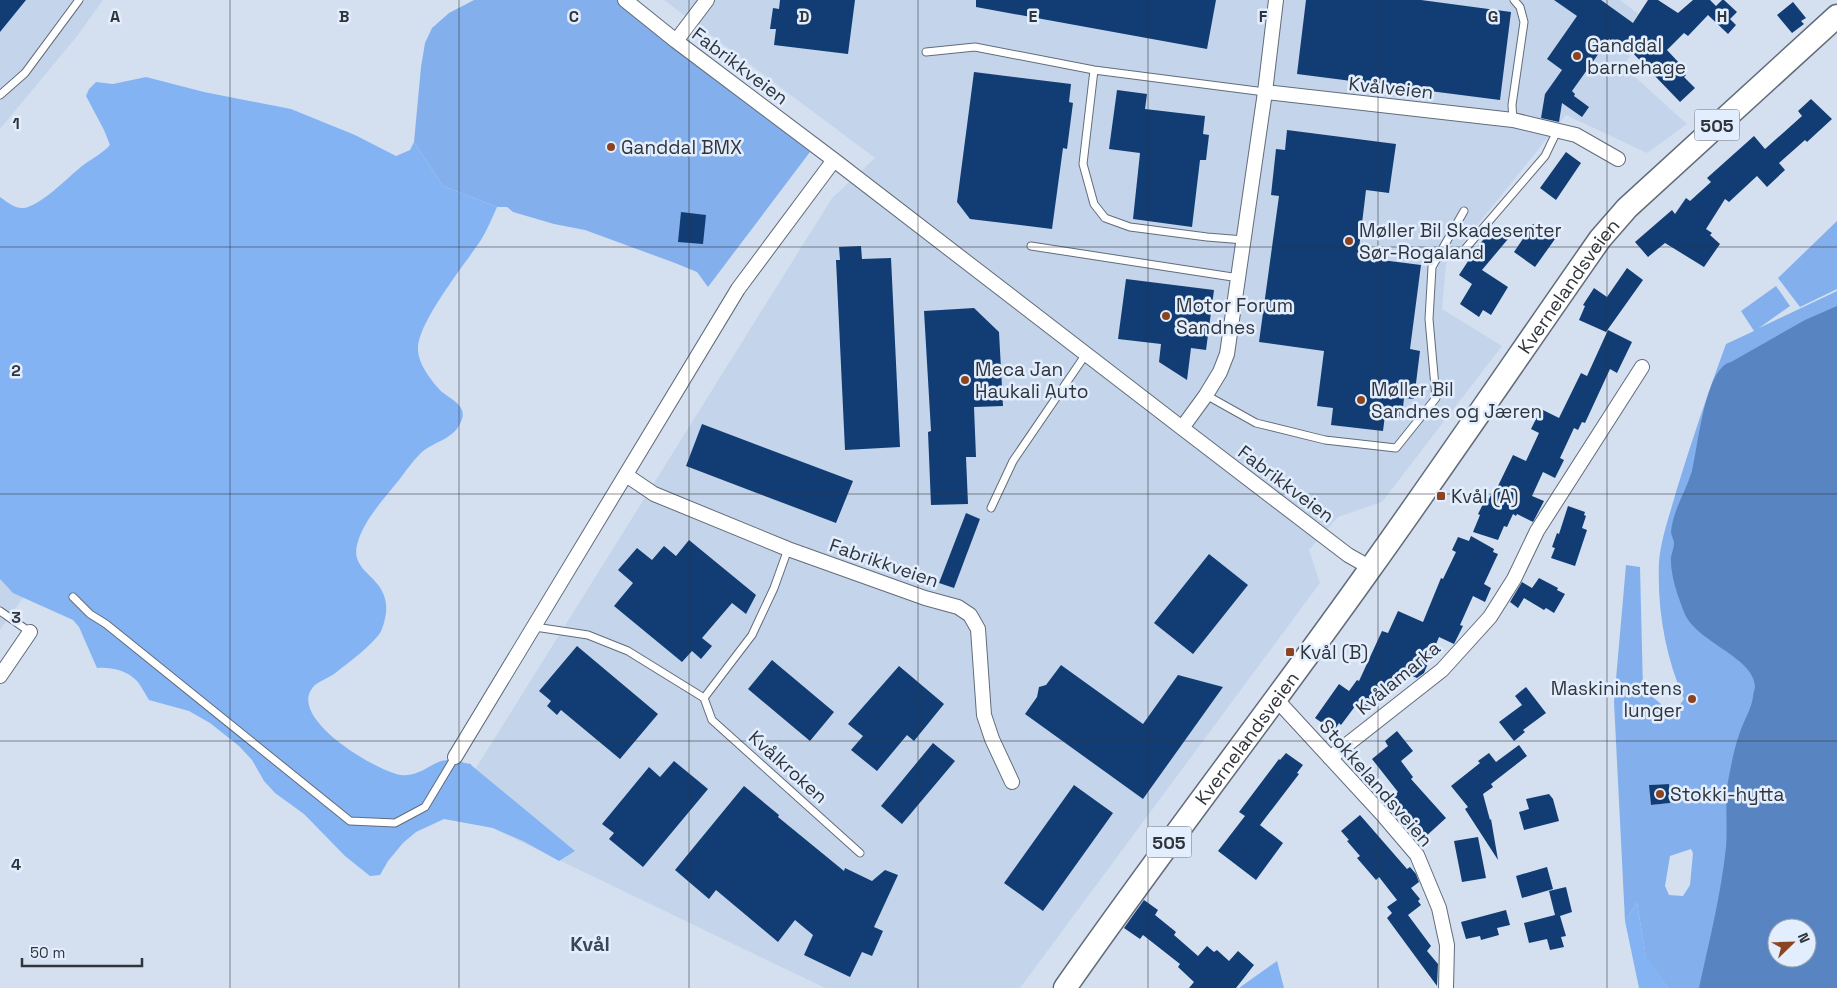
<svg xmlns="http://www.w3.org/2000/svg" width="1837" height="988" font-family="'Space Grotesk',sans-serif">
<rect width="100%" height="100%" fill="#d4e0f0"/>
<!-- built -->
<path fill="#c4d5eb" d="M0,0H103L78,35L0,129Z
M664,0H1620L1653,25L1623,66L1687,124L1647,153L1566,115L1446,264L1442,309L1502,346L1382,502L1338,517L1309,550L1320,583L1020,988H825L451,808L832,198L875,158Z
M0,562L31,587L0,630Z"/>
<!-- green -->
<path fill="#83b0ec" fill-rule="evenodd" d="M474,0H619L810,152L708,287L697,272L675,263L585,230L554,224L513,212L507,207H497L443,186L414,142L421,67L425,43L432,28L449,13Z
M1837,221V289L1800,307L1778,278Z
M1776,286L1790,306L1759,328L1837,291V988H1668L1646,958L1637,903L1625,921L1614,702L1626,565L1640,567L1643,689L1673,714L1684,699C1665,656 1657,608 1659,562C1661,538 1670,514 1676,492C1691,442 1708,393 1726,344L1754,331L1741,311ZM1669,784L1670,803L1651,805L1650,785ZM1691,849L1693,853L1690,885L1683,896L1669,895L1665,886L1670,856ZM1777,928H1807V958H1777Z"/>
<!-- forest -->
<path fill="#84b3f3" d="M146,77L204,92L291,109L355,135L396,156L410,150L414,142L443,186L497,207C492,218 487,230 481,240C465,264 417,323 418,349C418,363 430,379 439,389C447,398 467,404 462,419C455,441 433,440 419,455C412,462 405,472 399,480C383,500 363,521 357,545C352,565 370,573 379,586C385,595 387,603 386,613C385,619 383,628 380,633C370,647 348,663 334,674C327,679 315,682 311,690C292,721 376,771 401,775C421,777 432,761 447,760C455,760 464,763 471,764V765L575,851L559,861L525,842L493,828L444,819L416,832L403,843L388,861L380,875L370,876L345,856L304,814L275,793L264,781L252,760L239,746L210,723L189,711L149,700C145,694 141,685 136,680C126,670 110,667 97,668L79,627L73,620L13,593L0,579V197C7,202 15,209 24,208C42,205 67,178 82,166C91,159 102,154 110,145L104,130L86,96L89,89L96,82L113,84Z
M1637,903L1646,957L1668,988H1639L1625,921Z
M1277,961L1284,988H1239Z"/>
<!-- water -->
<path fill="#5885c2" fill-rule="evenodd" d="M1837,306V988H1699C1709,942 1721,895 1726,847C1728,824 1724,799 1729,776C1732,761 1735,745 1740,732C1744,720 1751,710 1753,697C1753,693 1755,689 1755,686C1754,657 1694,641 1684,612C1678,596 1670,575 1671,557C1672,552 1674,548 1674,543C1674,539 1671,536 1671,532C1673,510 1686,491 1692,471C1698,448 1705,367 1731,362L1805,320ZM1777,928H1807V958H1777Z"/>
<!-- building -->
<path fill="#113d74" d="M0,0H26L0,32Z
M780,0H855L848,54L774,45L776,29H770L773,8L779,9Z
M976,0H1216L1207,49L976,7Z
M1306,0H1421L1511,12L1500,100L1297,74Z
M1554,0H1601L1633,23L1648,0H1658L1678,13L1693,0H1710L1716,6L1722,0H1724L1737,12L1730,19L1736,25L1728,34L1708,15L1688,36L1684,33L1667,50L1681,65L1679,68L1686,75L1684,77L1695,88L1680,102L1628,48L1626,51L1609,39L1572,91L1575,94L1574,96L1589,107L1582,117L1562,103L1559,122L1541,118L1545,94L1562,70L1547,59L1577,16Z
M1793,2L1806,18L1801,21L1804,24L1792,33L1777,15Z
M974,72L1071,84L1069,102L1073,103L1067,149L1063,148L1052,229L970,219L957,202Z
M1117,90L1147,94L1145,109L1205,116L1203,134L1209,135L1206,160H1200L1192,227L1133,219L1140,153L1109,149Z
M1811,99L1832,119L1807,142L1805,140L1779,163L1785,170L1767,187L1757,176L1729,202L1725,199L1706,229L1712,233L1710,235L1720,244L1704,267L1665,243L1648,257L1635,242L1672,210L1675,214L1686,198L1690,201L1711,182L1707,178L1754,136L1765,149L1802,116L1798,111Z
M1287,130L1396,144L1389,193L1366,190L1358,257L1421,265L1410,349L1420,351L1414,399L1404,398L1402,417L1385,415L1383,431L1331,425L1333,408L1317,406L1324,351L1259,342L1279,196L1271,195L1276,149L1285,150Z
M1566,152L1581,163L1556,200L1540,188Z
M681,212L706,215L703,244L678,242Z
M1533,224L1555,239L1535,267L1514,252Z
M1494,227L1508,239L1482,270L1508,287L1491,315L1483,310L1479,317L1460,304L1472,284L1459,275L1478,246Z
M861,246L862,259L891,258L900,447L845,450L836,260H840L839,247Z
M1627,268L1643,280L1606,332L1579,320L1585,306L1583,305L1594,288L1607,297Z
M1126,279L1214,290L1206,350L1191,348L1187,380L1159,362L1161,344L1118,339Z
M974,308L999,332L1003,406L974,407L976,457H966L968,504L931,505L928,432L931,431L924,311Z
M1608,330L1632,342L1617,373L1610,369L1585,423L1582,422L1578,430L1574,428L1560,458L1564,460L1555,478L1543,472L1532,496L1544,501L1533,522L1517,514L1516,516L1513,514L1507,527L1504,526L1498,540L1473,532L1480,515L1478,514L1486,498L1489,499L1495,487L1497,488L1513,455L1526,461L1539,433L1531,429L1541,409L1559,418L1581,373L1587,376Z
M702,424L853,481L836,523L686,466Z
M1568,506L1585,512L1584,515L1586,516L1582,528L1587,530L1575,566L1551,558L1555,548L1552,547L1557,533L1559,534Z
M966,513L980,519L954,588L939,583Z
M1471,536L1494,549L1493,552L1498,554L1484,584L1491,588L1485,602L1473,596L1460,625L1463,626L1454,644L1439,637L1424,673L1417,678L1401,671L1393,689L1385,686L1369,708L1359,701L1341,725L1339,723L1334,731L1315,718L1339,684L1349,691L1357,680L1359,681L1382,631L1388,633L1398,611L1423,622L1441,578L1443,579L1456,552L1452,550L1458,537L1469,541Z
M689,540L756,595L746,614L732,603L702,638L712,646L701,659L692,651L682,662L614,606L633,583L618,570L637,548L652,560L664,546L676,556Z
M1209,554L1248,585L1193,654L1154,623Z
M1539,578L1558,588L1557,590L1565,594L1554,613L1546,608L1544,610L1524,598L1518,608L1510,602L1522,582L1532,588Z
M577,646L658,714L620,759L561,710L557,715L547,706L551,701L539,691Z
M772,660L834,712L810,741L748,689Z
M1061,665L1143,724L1178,675L1223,687L1143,799L1025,714L1037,697L1039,687L1046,685Z
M899,666L944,704L914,741L907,735L877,771L851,750L863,736L848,724Z
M1526,687L1546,713L1523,730L1525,732L1514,741L1499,722L1522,705L1515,696Z
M1397,731L1413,751L1401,761L1413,777L1411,779L1446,818L1424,838L1388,800L1398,792L1372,759L1388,746L1385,741Z
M933,743L955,761L902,824L881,806Z
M1519,745L1527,756L1491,784L1493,787L1483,794L1490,820L1491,819L1498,860L1465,809L1468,807L1451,786L1480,763L1478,761L1489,753L1496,762Z
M1286,753L1303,765L1297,773L1299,774L1260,825L1283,843L1256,880L1218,851L1245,816L1239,812L1279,759L1280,760Z
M674,761L708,789L643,867L609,839L614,833L602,824L649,767L660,777Z
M1669,784L1670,803L1651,805L1649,785Z
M1074,785L1113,813L1043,911L1004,883Z
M744,786L779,815L778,817L844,871L845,868L872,881L885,870L898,875L874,927L883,931L872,956L862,952L850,977L804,955L813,935L795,920L778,942L716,890L709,899L675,870Z
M1549,794L1553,799L1559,821L1524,830L1519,812L1529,809L1526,799Z
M1360,815L1407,869L1410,867L1416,874L1419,882L1411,888L1420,899L1418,901L1421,905L1408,915L1431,946L1427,951L1438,964L1437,986L1387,918L1392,913L1387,907L1397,900L1379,877L1376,880L1357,858L1360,856L1347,841L1349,840L1341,831Z
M1478,837L1486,878L1462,882L1454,841Z
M1547,867L1553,889L1522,898L1516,876Z
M1566,887L1572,912L1560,916L1566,936L1561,937L1564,947L1550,950L1547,939L1529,943L1524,923L1555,915L1549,891Z
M1144,900L1158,910L1155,915L1176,932L1174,935L1198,956L1207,946L1214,952L1217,950L1229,961L1238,951L1254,965L1236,988H1189L1194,982L1178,967L1180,964L1143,935L1140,939L1124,928Z
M1506,910L1510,925L1497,928L1499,935L1481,940L1480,936L1466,939L1461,922Z"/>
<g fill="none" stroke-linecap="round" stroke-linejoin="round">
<defs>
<path id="lane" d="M926,52L975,47L1094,70L1265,92
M1094,70L1083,164L1094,204L1105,218L1130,227L1207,237L1244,240
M0,95L25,73L79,0
M1513,120L1512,105L1524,22L1520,7L1514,0
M1031,246L1239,278
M1465,249L1545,156L1557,131
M1206,395L1256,423L1325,440L1396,448L1436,398L1429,319L1432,267L1464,211
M991,508L1013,461L1086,354
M788,549L774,588L752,635L704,698L712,720L860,853
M73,597L90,614L106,624L350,821L395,823L425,807L455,757
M0,611L30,632
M535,627L588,635L628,651L704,698"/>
<path id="street" d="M625,0L676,41L834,160L1182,428L1348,555L1371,568
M676,41L707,0
M1265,92L1513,120L1576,135L1618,159
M1182,428L1206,395L1220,372L1227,354L1265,92L1276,0
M626,475L654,494L788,549L925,598L958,607L970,615L978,629L984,715L992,739L1012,782
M0,676L30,632
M1276,699L1382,814L1417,855L1439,908L1447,945L1446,988
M455,757L738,289L834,160
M1330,758L1442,670L1490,617L1514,579L1537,531L1642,367"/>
<g id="primary">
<path id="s1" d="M1065,988C1164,846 1270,710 1370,569C1448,460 1523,349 1600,239L1627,208L1837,16"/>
</g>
</defs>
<!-- lane casing -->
<use href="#lane" stroke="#626c7a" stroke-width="9"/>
<!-- street casing -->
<use href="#street" stroke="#626c7a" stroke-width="16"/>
<!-- primary casing -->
<use href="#primary" stroke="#626c7a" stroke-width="25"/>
<!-- lane -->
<use href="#lane" stroke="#fff" stroke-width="7"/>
<!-- street -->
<use href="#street" stroke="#fff" stroke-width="14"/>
<!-- primary -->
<use href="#primary" stroke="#fff" stroke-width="22"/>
</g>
<!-- grid -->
<path fill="none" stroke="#30353b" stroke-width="1" stroke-opacity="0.55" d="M230,0V988M459,0V988M689,0V988M918,0V988M1148,0V988M1378,0V988M1607,0V988M0,247H1837M0,494H1837M0,741H1837"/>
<!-- markers -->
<g fill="#8b441f" stroke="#e2edfe" stroke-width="2">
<circle cx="1577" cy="56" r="5"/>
<circle cx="611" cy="147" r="5"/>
<circle cx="1349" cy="241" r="5"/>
<circle cx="1166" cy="316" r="5"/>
<circle cx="965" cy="380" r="5"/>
<circle cx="1361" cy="400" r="5"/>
<rect x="1436" y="491" width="10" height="10" rx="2.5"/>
<rect x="1285" y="647" width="10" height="10" rx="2.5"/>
<circle cx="1692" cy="699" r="5"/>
<circle cx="1660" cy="794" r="5"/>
</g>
<g text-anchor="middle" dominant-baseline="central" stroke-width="5" stroke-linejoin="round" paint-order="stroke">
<!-- shield labels -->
<g fill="#e2edfe" stroke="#656c76" stroke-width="1">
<rect x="1694.5" y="109.5" width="45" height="31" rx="4"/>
<rect x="1146.5" y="826.5" width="45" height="31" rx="4"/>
</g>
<g font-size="18" font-weight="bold" fill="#30353b">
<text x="1717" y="125">505</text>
<text x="1169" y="842">505</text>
</g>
<!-- poi labels -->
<g font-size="19" fill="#30353b" stroke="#e2edfe" text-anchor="start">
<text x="1587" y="45">Ganddal<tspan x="1587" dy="22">barnehage</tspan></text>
<text x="621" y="147">Ganddal BMX</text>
<text x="1359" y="230">Møller Bil Skadesenter<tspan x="1359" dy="22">Sør-Rogaland</tspan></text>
<text x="1176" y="305">Motor Forum<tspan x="1176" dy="22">Sandnes</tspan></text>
<text x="975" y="369">Meca Jan<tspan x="975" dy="22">Haukali Auto</tspan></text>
<text x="1371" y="389">Møller Bil<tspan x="1371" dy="22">Sandnes og Jæren</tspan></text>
<text x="1451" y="496">Kvål (A)</text>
<text x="1300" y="652">Kvål (B)</text>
<text x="1682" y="688" text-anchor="end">Maskininstens<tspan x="1682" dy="22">lunger</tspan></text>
<text x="1670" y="794">Stokki-hytta</text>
</g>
<!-- street labels -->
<g font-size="19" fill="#30353b" stroke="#e2edfe">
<text transform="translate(740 66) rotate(37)">Fabrikkveien</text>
<text transform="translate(1391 88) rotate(6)">Kvålveien</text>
<text stroke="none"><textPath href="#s1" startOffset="864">Kvernelandsveien</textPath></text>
<text transform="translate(1286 484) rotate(37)">Fabrikkveien</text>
<text transform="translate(884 563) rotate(19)">Fabrikkveien</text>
<text transform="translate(1398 678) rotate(-40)">Kvålamarka</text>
<text stroke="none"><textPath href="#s1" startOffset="309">Kvernelandsveien</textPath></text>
<text transform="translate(788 767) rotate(42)">Kvålkroken</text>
<text transform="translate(1376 783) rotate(49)">Stokkelandsveien</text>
</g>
<!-- neighbourhood labels -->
<g font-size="20" font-weight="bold" fill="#3c4653" stroke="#e2edfe">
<text x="590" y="944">Kvål</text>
</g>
</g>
<g font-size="16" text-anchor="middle" font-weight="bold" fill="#30353b" stroke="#e2edfe" stroke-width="5" stroke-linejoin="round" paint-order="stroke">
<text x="115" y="22">A</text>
<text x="344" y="22">B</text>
<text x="574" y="22">C</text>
<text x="804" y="22">D</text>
<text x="1033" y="22">E</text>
<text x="1263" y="22">F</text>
<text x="1493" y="22">G</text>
<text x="1722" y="22">H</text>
<text x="16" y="129">1</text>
<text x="16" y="376">2</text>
<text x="16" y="623">3</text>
<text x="16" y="870">4</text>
</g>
<!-- north arrow -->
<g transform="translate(1792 943) rotate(67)"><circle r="24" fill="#e2edfe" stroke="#9ba3b0"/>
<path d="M0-4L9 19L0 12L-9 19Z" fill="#8b441f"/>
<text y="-8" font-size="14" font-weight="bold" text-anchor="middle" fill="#30353b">N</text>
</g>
<!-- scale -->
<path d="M22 958v8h120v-8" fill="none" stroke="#30353b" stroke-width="2.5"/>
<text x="30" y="958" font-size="15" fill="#30353b" stroke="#e2edfe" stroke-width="4" paint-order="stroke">50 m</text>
</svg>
